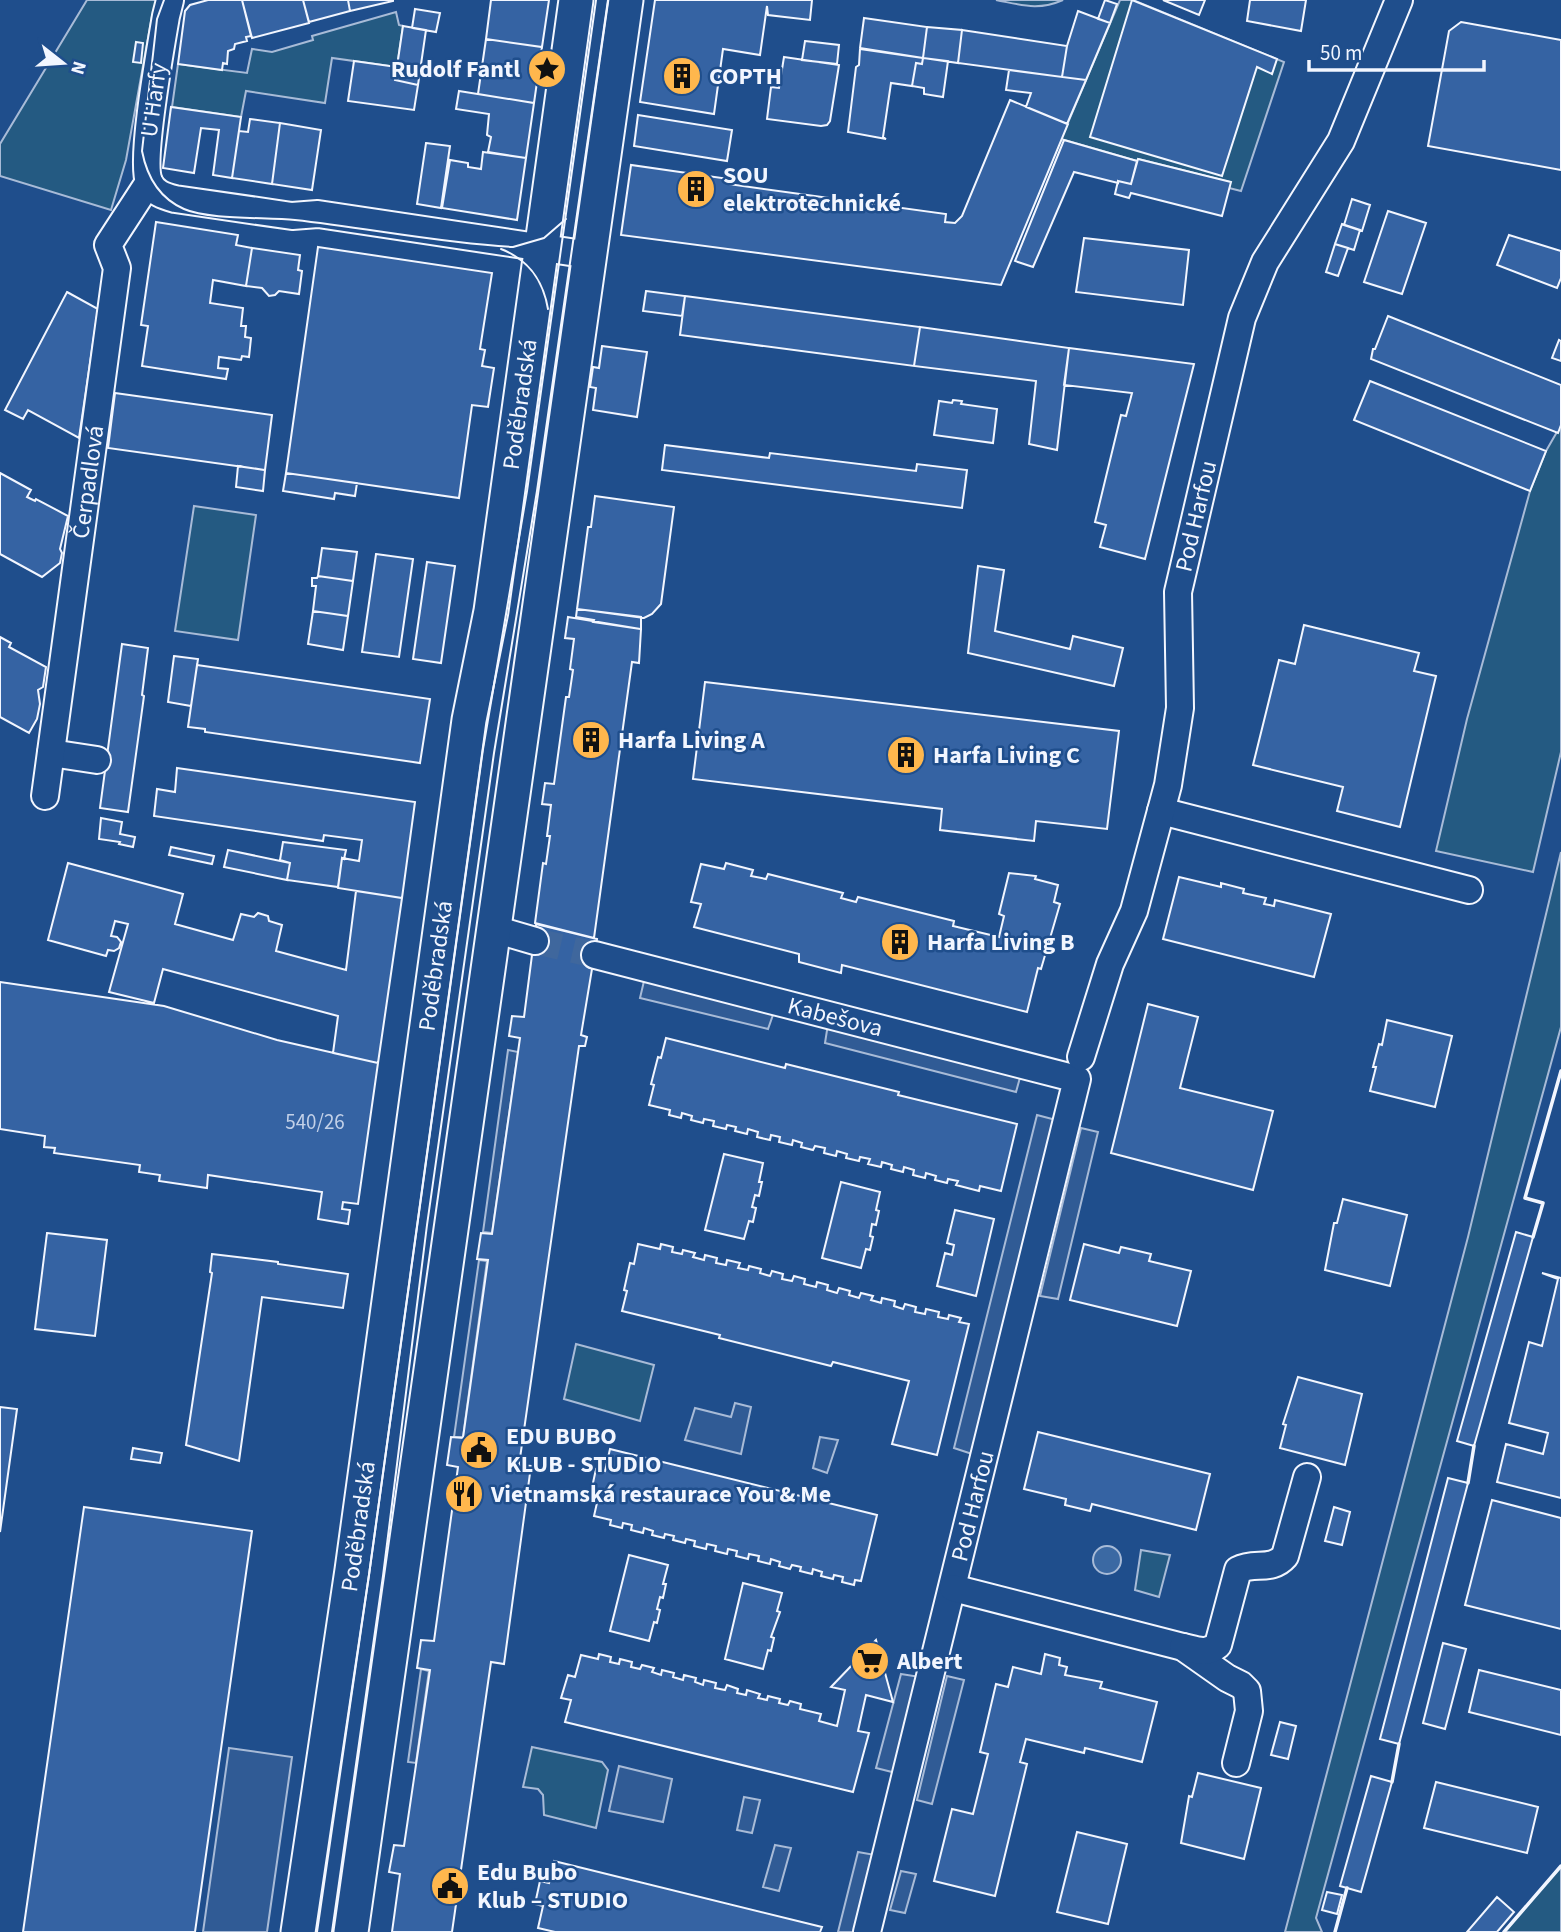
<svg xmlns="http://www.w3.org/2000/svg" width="1561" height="1932" font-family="'Source Sans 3',sans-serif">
<rect width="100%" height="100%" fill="#1f4e8c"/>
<!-- green -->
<path fill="#245a82" stroke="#a8bbd7" stroke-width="2" d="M87,0H158L152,16L126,160L111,210L0,176V144Z
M996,0H1063C1038,11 1022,5 996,0Z
M1120,0H1133L1284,62L1241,191L1229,188L1230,182L1139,159L1137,161L1061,139Z
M396,12L399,25L403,26L397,67L332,58L325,103L246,91L241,117L172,107L178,64L247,73L252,49L272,52L313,40L312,36Z
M1561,425V752L1533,872L1436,851L1467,719L1530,491L1546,451Z
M194,506L256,515L238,640L175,631Z
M1561,852V1027L1316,1918L1322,1932H1285L1468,1237Z
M576,1344L654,1365L640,1421L564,1399Z
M1141,1550L1170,1555L1159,1597L1135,1590Z
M532,1747L602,1762L608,1770L596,1828L544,1815L543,1795L538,1789L523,1787Z
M1561,1866V1932H1504Z"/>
<!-- parking -->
<path fill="#305b95" stroke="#a8bbd7" stroke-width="2" d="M644,981L830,1023L1021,1074L1016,1092L825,1043L828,1024L774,1012L768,1029L640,998Z
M508,1050L518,1052L492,1233L483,1232Z
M1037,1115L1056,1120L972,1454L954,1448Z
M1081,1128L1098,1132L1058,1299L1040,1296Z
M479,1260L487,1261L463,1437H454Z
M735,1403L751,1407L741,1454L685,1440L695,1408L731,1417Z
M820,1437L838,1440L827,1473L813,1468Z
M421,1669L429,1671L416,1763L408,1762Z
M901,1674L920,1677L896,1773L876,1768Z
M947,1676L964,1680L932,1804L917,1800Z
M229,1748L292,1757L267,1932H203Z
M619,1766L672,1779L663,1822L609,1811Z
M744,1797L760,1800L752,1833L737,1830Z
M775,1845L791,1848L779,1891L763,1887Z
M858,1852L875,1855L856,1932H838Z
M901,1871L916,1874L905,1913L890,1910Z"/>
<!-- water -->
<path fill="#3b69a3" stroke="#a8bbd7" stroke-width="2" d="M1093 1560a14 14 0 1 1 28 0a14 14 0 1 1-28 0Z"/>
<!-- building -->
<path fill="#3563a3" stroke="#f2f6ff" stroke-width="2" d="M208,0H242L251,36L246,37L247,41L235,44L234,49L228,51L227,64L223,63L222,70L178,64L185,11L190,5Z
M242,0H303L309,23L252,38Z
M303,0H348L350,11L309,22Z
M348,0H393V1L350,11Z
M491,0H549L542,47L486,39Z
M655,0H812L810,20L768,15L767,6L760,55L723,49L714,114L640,102Z
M1105,0L1117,4L1110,23L1098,19Z
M1132,0L1277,59L1272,74L1257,67L1222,176L1090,137Z
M1163,0H1205L1199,15Z
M1250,0H1306L1301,31L1247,21Z
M415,9L440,13L436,32L412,28Z
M1078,11L1110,23L1086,80L1062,77L1067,46Z
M864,18L927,27L923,58L860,48Z
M1461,22L1561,40V170L1428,146L1449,31Z
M403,26L426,30L418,85L395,80Z
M927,27L962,30L958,63L923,58Z
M962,30L1067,46L1062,77L958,63Z
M486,39L542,47L534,103L478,94Z
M805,41L839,45L837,64L802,60Z
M136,42L143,43L141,63L133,62Z
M860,49L923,58L922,64L916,63L912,86L891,83L883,137L886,139L848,132L856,67L859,65Z
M784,57L839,65L830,121L827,125L821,126L767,119L771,87L779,88Z
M923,58L948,61L943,97L924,94V88L912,86L916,63L922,64Z
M354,61L397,67L395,80L418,85L414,110L348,101Z
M1009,70L1086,80L1067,124L1026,107L1031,93L1006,90Z
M459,91L534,103L526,158L488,152L491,137L487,135L489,114L456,109Z
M1010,100L1068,124L1001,285L621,235L631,165L729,179L728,184L946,214L945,222L955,223L962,216Z
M171,107L241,117L232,178L213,175L219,130L201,128L194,173L163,168Z
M638,115L732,130L727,161L634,146Z
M250,119L280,123L272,184L232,178L239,131L248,132Z
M280,123L321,130L312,190L272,184Z
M1064,140L1137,161L1131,184L1118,181V183L1074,172L1033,267L1015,261Z
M426,143L450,146L441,208L417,204Z
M483,152L526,158L517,220L442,208L450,160L468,163V167L481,169Z
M1138,159L1231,182L1222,216L1131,193L1129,198L1115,194L1118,181L1131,184Z
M1352,199L1370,205L1362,231L1344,225Z
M1388,211L1426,223L1402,294L1364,282Z
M156,222L238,235L236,245L252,248L246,286L213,280L210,303L243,308L241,326H246L245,337L251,338L249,357L242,356L241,360L219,357L218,368L228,369L226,379L142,366L148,326L141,325Z
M1342,224L1360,230L1354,250L1335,244Z
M1509,235L1561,251V278L1557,288L1497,265Z
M1084,238L1189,250L1183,305L1076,292Z
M1335,244L1348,248L1338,276L1326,272Z
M318,247L492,273L480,349L485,350L482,366L494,368L488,407L472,405L459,498L286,473Z
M252,248L300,255L298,270L302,271L299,294L279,291L275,295L269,296L262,288L246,286Z
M646,291L685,296L682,316L643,311Z
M67,292L98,309L79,438L28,410L23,419L5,410Z
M685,296L920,327L914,366L680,335Z
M1388,316L1561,385V425L1558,433L1371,359L1373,349H1375Z
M920,327L1069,348L1057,450L1029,444L1036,381L914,366Z
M1559,340L1561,341V361L1552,358Z
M602,346L647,352L637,417L593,410L596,388L590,387L593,367L599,368Z
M1069,348L1194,364L1145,559L1100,547L1106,525L1095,522L1121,415L1126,416L1132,393L1064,385Z
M1370,381L1546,451L1530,491L1354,420Z
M115,393L272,415L265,470L108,448Z
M953,400L962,401L961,404L997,409L993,443L934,435L939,401L952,403Z
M665,445L769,458L770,453L916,471L917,464L967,470L962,508L662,470Z
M238,466L265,470L263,491L236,487Z
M0,473L31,490L27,497L35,501L36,499L68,516L60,549L62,553L60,563L42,577L0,554Z
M286,473L357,483L355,496L335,493L334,499L283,491Z
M595,496L674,507L661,604L652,614L644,618L577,609L588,527H591Z
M322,548L357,552L353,581L318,576Z
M376,554L413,559L399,657L362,652Z
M427,562L455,566L441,663L413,659Z
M978,566L1004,570L995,631L1070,649L1073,636L1123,648L1114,686L968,653Z
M318,576L353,581L348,616L313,611L316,586H312V578H317Z
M577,609L641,617V629L593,622L594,620L576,617Z
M313,611L348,616L343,650L308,644Z
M568,617L641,629L639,663L632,662L594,938L535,923L543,863L546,864L550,836H547L551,805L542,804L545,783L554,784L566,697H569L573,670L570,669L574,639L565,638Z
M1304,625L1419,653L1414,671L1436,676L1400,827L1337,811L1343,787L1253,765L1279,660L1295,664Z
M0,637L11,643L9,647L46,667L43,687L38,690L40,704L37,719L29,733L0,717Z
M122,644L148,648L142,695L144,696L128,812L100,808Z
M174,656L198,659L191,706L168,702Z
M197,665L430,699L420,763L205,732V729L188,727Z
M705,682L1119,731L1107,829L1036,821L1034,841L940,830L942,809L693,779Z
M177,768L415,802L402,898L338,888L342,858L359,861L362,840L324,835L323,841L154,816L157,789L175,792Z
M101,818L122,822L120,834L135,837L133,847L119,844L120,842L99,839Z
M283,842L346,850L344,859L342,858L338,887L287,880L290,863L280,860Z
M171,847L214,856L212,864L169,855Z
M228,850L290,863L287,880L224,867Z
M68,863L183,894L175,924L233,940L241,914L254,917L258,913L268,916L269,921L282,925L276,951L346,970L356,891L402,898L378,1063L333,1053L338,1016L163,969L154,1003L109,992L128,924L115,921L111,936L117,937L121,942L119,948L114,951L108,950L106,956L48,940Z
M726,863L753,870L751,876L766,879L768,874L843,893L841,898L856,902L858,897L954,921L953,926L999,937L1004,916L999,914L1009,873L1036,876L1035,879L1058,885L1054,902L1060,904L1041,969L1038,968L1027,1012L842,965L841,973L799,962V954L694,927L701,904L691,902L701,864L724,869Z
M1179,877L1221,887V883L1244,889L1243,893L1266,898L1264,904L1274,906L1275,900L1331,914L1314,977L1163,939Z
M536,924L597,939L581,1035L587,1037L585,1046H579L519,1465L531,1466L504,1664L491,1662L452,1932H392L400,1874L389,1872L394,1845L404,1846L430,1670L417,1668L421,1640L434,1641L458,1467L447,1465L451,1437L463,1438L488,1260L477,1259L481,1233L492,1234L520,1038L509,1036L512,1016L524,1017Z
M0,982L164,1006L277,1040L378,1063L358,1204L343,1202L342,1209L350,1210L348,1224L318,1219L322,1192L208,1175L207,1188L159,1181L160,1175L139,1172L140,1165L54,1153L55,1148L44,1147L45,1136L0,1129Z
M1148,1004L1198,1017L1180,1088L1273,1111L1253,1190L1111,1153Z
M1387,1020L1452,1036L1435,1107L1370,1091L1376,1067H1373L1379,1044L1382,1045Z
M666,1038L785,1068L786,1064L899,1092L898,1095L1017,1124L1001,1191L980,1186L979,1191L956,1185L958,1181L948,1179L947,1183L935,1180L936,1176L926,1173L925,1178L913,1175L914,1170L904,1167L903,1172L891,1169L892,1165L882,1162L881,1167L868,1164L870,1159L860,1157L859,1161L846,1158L847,1154L837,1151L836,1156L824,1153L825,1148L815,1146L813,1150L801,1147L802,1143L793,1140L792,1145L779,1142L780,1137L771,1135L770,1140L757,1137L758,1132L748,1129L747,1134L735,1131L736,1127L727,1125L726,1129L713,1126L714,1121L704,1119L703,1123L691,1120L692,1116L682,1113L681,1118L669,1115L670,1110L649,1105L654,1085L651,1084L658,1057L661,1058Z
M724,1154L763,1163L759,1182H762L759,1196L755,1195L752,1207L756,1208L753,1222L749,1221L744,1239L705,1230Z
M841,1182L880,1192L876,1210L879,1211L876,1225L872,1224L870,1236L873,1237L870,1250L866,1249L861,1268L822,1258Z
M1343,1199L1407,1215L1390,1286L1325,1270L1334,1223H1337Z
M955,1210L994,1219L976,1296L937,1286L945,1253L952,1255L954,1245L947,1243Z
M1516,1232L1533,1237L1474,1446L1457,1441Z
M47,1233L107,1240L95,1336L35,1329Z
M638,1244L660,1249L661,1244L673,1247L672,1252L682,1254L683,1250L695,1253L693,1257L704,1260L705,1255L717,1258L716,1263L726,1265L727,1260L740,1263L738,1268L748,1270L749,1266L761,1269L760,1273L770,1276L772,1271L783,1274L782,1279L792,1281L794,1276L805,1279L804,1284L816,1287L817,1282L828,1285L827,1290L837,1293L839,1288L850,1291L849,1295L859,1298L861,1293L873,1296L871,1300L878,1302L881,1303L882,1298L895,1301L894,1306L903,1309L905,1304L916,1307L915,1312L925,1314L926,1309L939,1312L938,1317L948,1319L949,1315L961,1318L959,1322L969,1324L937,1455L892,1444L909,1381L833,1362L831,1366L719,1338L720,1335L622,1311L627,1291L624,1290L630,1263L634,1264Z
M1084,1244L1119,1253L1121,1247L1151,1254L1149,1261L1191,1271L1177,1326L1070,1300Z
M212,1254L278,1262V1264L348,1274L343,1308L262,1297L239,1461L186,1445L212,1273L210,1272Z
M1542,1273L1561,1278V1498L1497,1482L1506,1444L1543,1454L1548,1433L1509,1423L1529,1342L1542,1346L1558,1279Z
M1298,1377L1362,1394L1345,1465L1280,1448L1286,1425L1283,1424Z
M0,1407L17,1409L0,1532Z
M1038,1432L1210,1474L1196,1530L1092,1504L1090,1511L1065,1505L1066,1499L1024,1489Z
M133,1448L162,1453L160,1463L131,1459Z
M610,1449L877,1515L861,1581L855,1580L854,1585L842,1582L843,1577L834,1575L833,1579L821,1576L822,1572L813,1569L812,1574L800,1571L801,1567L792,1565L790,1569L779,1566L780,1562L771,1559L770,1564L758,1561L759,1556L749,1554L748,1559L736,1556L737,1551L728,1549L727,1554L715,1551L716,1546L707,1544L706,1549L694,1546L695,1541L686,1539L685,1543L673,1540L674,1536L665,1534L664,1538L652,1535L653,1531L644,1528L643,1533L631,1530L632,1525L623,1523L622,1528L610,1525L611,1520L594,1516L599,1494L591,1492L596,1469L605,1471Z
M1448,1478L1468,1483L1399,1744L1380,1739Z
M1492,1500L1561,1518V1629L1465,1605Z
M84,1507L252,1531L195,1932H23Z
M1334,1507L1350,1512L1342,1545L1325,1541Z
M629,1555L668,1565L663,1584H666L663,1598L660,1597L657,1609L660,1610L657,1623L654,1622L649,1641L610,1631Z
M743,1583L782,1593L777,1611L780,1612L771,1637L774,1638L771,1651L768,1650L763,1669L725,1659Z
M876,1640L893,1702L866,1695L858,1731L869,1733L853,1792L565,1722L571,1700L561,1698L568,1675L575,1677L581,1655L598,1659L599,1654L611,1657L610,1662L619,1664L620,1659L632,1662L631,1667L640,1669L642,1665L654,1668L652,1672L661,1675L662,1670L674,1673L673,1677L683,1680L684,1675L696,1678L695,1682L703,1685L704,1680L716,1683L715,1688L725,1690L727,1685L738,1689L737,1693L746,1695L747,1690L760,1694L758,1698L767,1700L768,1696L780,1699L779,1703L788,1705L790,1701L801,1704L800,1709L821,1714L819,1721L837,1726L845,1690L831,1687Z
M1443,1643L1466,1649L1445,1729L1423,1723Z
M1045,1654L1060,1658L1059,1665L1067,1667L1065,1675L1102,1682L1100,1688L1157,1702L1142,1762L1085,1748L1084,1753L1026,1739L1020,1762L1027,1764L995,1896L934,1881L952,1809L973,1814L988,1754L980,1752L996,1684L1008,1687L1013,1667L1041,1674Z
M1479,1670L1561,1690V1735L1469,1712Z
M1280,1722L1296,1726L1288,1759L1271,1755Z
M1198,1773L1261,1788L1244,1859L1181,1843L1189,1796L1192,1797Z
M1371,1776L1392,1782L1361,1892L1340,1886Z
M1436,1782L1538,1807L1527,1853L1424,1828Z
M1077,1832L1127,1844L1108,1924L1057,1912Z
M554,1861L822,1927L820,1932H555L538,1928L543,1906L535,1904L540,1881L549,1883Z
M1327,1892L1342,1895L1337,1914L1322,1910Z
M1497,1897L1514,1912L1497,1932H1467Z"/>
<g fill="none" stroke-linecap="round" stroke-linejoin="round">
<!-- minor-tunnel -->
<path stroke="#3f679d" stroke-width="26" stroke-dasharray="26 13" stroke-linecap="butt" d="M535,941L595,955"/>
<defs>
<g id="minor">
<path d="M170,0L166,16C161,46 140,160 149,182C154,193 164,196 175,199L292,216L318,214L590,255"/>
<path d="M51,753L97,760"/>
<path id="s1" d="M45,796L117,268L108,245L149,182"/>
<path d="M1161,811L1469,890"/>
<path d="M494,929L535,941"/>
<path id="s2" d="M595,955L1077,1079L867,1932"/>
<path id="s3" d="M1081,1057L1110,964L1134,911L1168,785L1180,708L1178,592L1242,318L1265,262L1341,141L1399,0"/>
<path d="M953,1588L1183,1647L1227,1678L1241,1685L1247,1691L1249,1711L1236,1763"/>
<path d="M1183,1647C1197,1650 1206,1655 1218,1645L1238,1570C1255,1561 1271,1572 1285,1556L1307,1477"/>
</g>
<g id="major">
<path id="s4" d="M298,1932L352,1570L469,720L491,611L576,0"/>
<path d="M351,1932L626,0"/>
</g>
</defs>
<!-- minor casing -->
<use href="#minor" stroke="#f2f6ff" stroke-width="30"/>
<!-- major casing -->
<use href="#major" stroke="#f2f6ff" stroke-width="37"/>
<!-- minor -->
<use href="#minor" stroke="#1f4e8c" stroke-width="26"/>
<!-- major -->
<use href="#major" stroke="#1f4e8c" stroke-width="33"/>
<!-- tram -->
<path stroke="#f2f6ff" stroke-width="2" d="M164,0L157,19L142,151C147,177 159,198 184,209C209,220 265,217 295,220C368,228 440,243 513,247L544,238L566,219
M501,249C529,260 543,280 548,309
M317,1932L369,1575L483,749L527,491L596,0
M332,1932L383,1576L427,1225L494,753L537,491L608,0"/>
<!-- wall -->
<path stroke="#f2f6ff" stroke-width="3.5" d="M1533,1237L1543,1203L1525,1198L1561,1071
M1468,1483L1474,1446
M1392,1782L1399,1744
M1335,1932L1347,1888
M1504,1932L1561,1866"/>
</g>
<!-- icons -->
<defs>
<symbol id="sight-disc" viewBox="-11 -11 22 22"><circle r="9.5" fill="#ffb74d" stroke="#1f4e8c"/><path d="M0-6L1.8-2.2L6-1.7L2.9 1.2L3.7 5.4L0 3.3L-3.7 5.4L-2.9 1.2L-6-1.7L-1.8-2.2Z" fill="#111"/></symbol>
<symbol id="building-disc" viewBox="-11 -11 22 22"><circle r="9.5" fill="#ffb74d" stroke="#1f4e8c"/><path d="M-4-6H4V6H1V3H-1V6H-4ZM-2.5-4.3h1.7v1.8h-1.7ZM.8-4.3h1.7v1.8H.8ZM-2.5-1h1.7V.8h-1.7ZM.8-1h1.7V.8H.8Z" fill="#111"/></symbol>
<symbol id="civic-disc" viewBox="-11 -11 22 22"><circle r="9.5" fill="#ffb74d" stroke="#1f4e8c"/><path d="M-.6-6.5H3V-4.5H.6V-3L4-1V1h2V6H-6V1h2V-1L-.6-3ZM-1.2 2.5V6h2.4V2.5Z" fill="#111"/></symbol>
<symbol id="restaurant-disc" viewBox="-11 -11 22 22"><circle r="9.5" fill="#ffb74d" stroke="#1f4e8c"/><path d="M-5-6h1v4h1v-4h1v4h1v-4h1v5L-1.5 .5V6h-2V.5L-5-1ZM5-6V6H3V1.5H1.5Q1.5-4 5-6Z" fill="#111"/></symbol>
<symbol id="supermarket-disc" viewBox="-11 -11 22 22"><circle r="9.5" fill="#ffb74d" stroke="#1f4e8c"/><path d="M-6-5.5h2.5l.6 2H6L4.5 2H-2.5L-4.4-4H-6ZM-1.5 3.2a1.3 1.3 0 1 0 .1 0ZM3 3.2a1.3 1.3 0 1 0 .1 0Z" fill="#111"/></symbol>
</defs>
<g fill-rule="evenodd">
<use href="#sight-disc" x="525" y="47" width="44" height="44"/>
<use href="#building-disc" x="660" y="54" width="44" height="44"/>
<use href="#building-disc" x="674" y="167" width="44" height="44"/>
<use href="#building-disc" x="569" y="718" width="44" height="44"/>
<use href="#building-disc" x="884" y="733" width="44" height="44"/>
<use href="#building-disc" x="878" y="920" width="44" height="44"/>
<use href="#civic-disc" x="457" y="1428" width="44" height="44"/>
<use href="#restaurant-disc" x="442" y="1472" width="44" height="44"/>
<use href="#supermarket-disc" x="848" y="1639" width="44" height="44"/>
<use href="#civic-disc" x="428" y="1864" width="44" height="44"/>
</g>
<g text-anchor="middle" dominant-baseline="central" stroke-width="5" stroke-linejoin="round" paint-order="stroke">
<!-- number labels -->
<g font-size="21" fill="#c3d1e8">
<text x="315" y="1122">540/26</text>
</g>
<!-- poi labels -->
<g font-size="24" font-weight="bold" fill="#f2f6ff" stroke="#1f4e8c" text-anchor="start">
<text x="520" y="69" text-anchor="end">Rudolf Fantl</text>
<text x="709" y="76">COPTH</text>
<text x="723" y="175">SOU<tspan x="723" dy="28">elektrotechnické</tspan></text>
<text x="618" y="740">Harfa Living A</text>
<text x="933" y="755">Harfa Living C</text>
<text x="927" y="942">Harfa Living B</text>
<text x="506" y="1436">EDU BUBO<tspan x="506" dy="28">KLUB - STUDIO</tspan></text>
<text x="491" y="1494">Vietnamská restaurace You &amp; Me</text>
<text x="897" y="1661">Albert</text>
<text x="477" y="1872">Edu Bubo<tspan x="477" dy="28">Klub – STUDIO</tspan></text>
</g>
<!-- street labels -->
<g font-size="24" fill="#f2f6ff" stroke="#1f4e8c">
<text transform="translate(154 100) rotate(-82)">U Harfy</text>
<text stroke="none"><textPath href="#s4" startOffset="1544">Poděbradská</textPath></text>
<text stroke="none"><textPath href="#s1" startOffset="317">Čerpadlová</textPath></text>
<text stroke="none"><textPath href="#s3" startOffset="558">Pod Harfou</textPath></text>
<text stroke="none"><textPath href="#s4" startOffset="976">Poděbradská</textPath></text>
<text stroke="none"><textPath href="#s2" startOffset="248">Kabešova</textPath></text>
<text transform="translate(973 1506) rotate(-76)">Pod Harfou</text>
<text stroke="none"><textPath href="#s4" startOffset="410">Poděbradská</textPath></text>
</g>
</g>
<!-- north arrow -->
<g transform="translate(63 63) rotate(107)" stroke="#1f4e8c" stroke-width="5" paint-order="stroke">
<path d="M0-5L12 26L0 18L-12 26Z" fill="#f2f6ff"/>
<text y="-10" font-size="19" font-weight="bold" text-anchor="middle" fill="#f2f6ff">N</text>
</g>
<!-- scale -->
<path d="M1309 60v10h175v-10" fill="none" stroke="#f2f6ff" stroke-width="3.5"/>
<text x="1320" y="60" font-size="21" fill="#f2f6ff" stroke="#1f4e8c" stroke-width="5" paint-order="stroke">50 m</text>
</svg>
